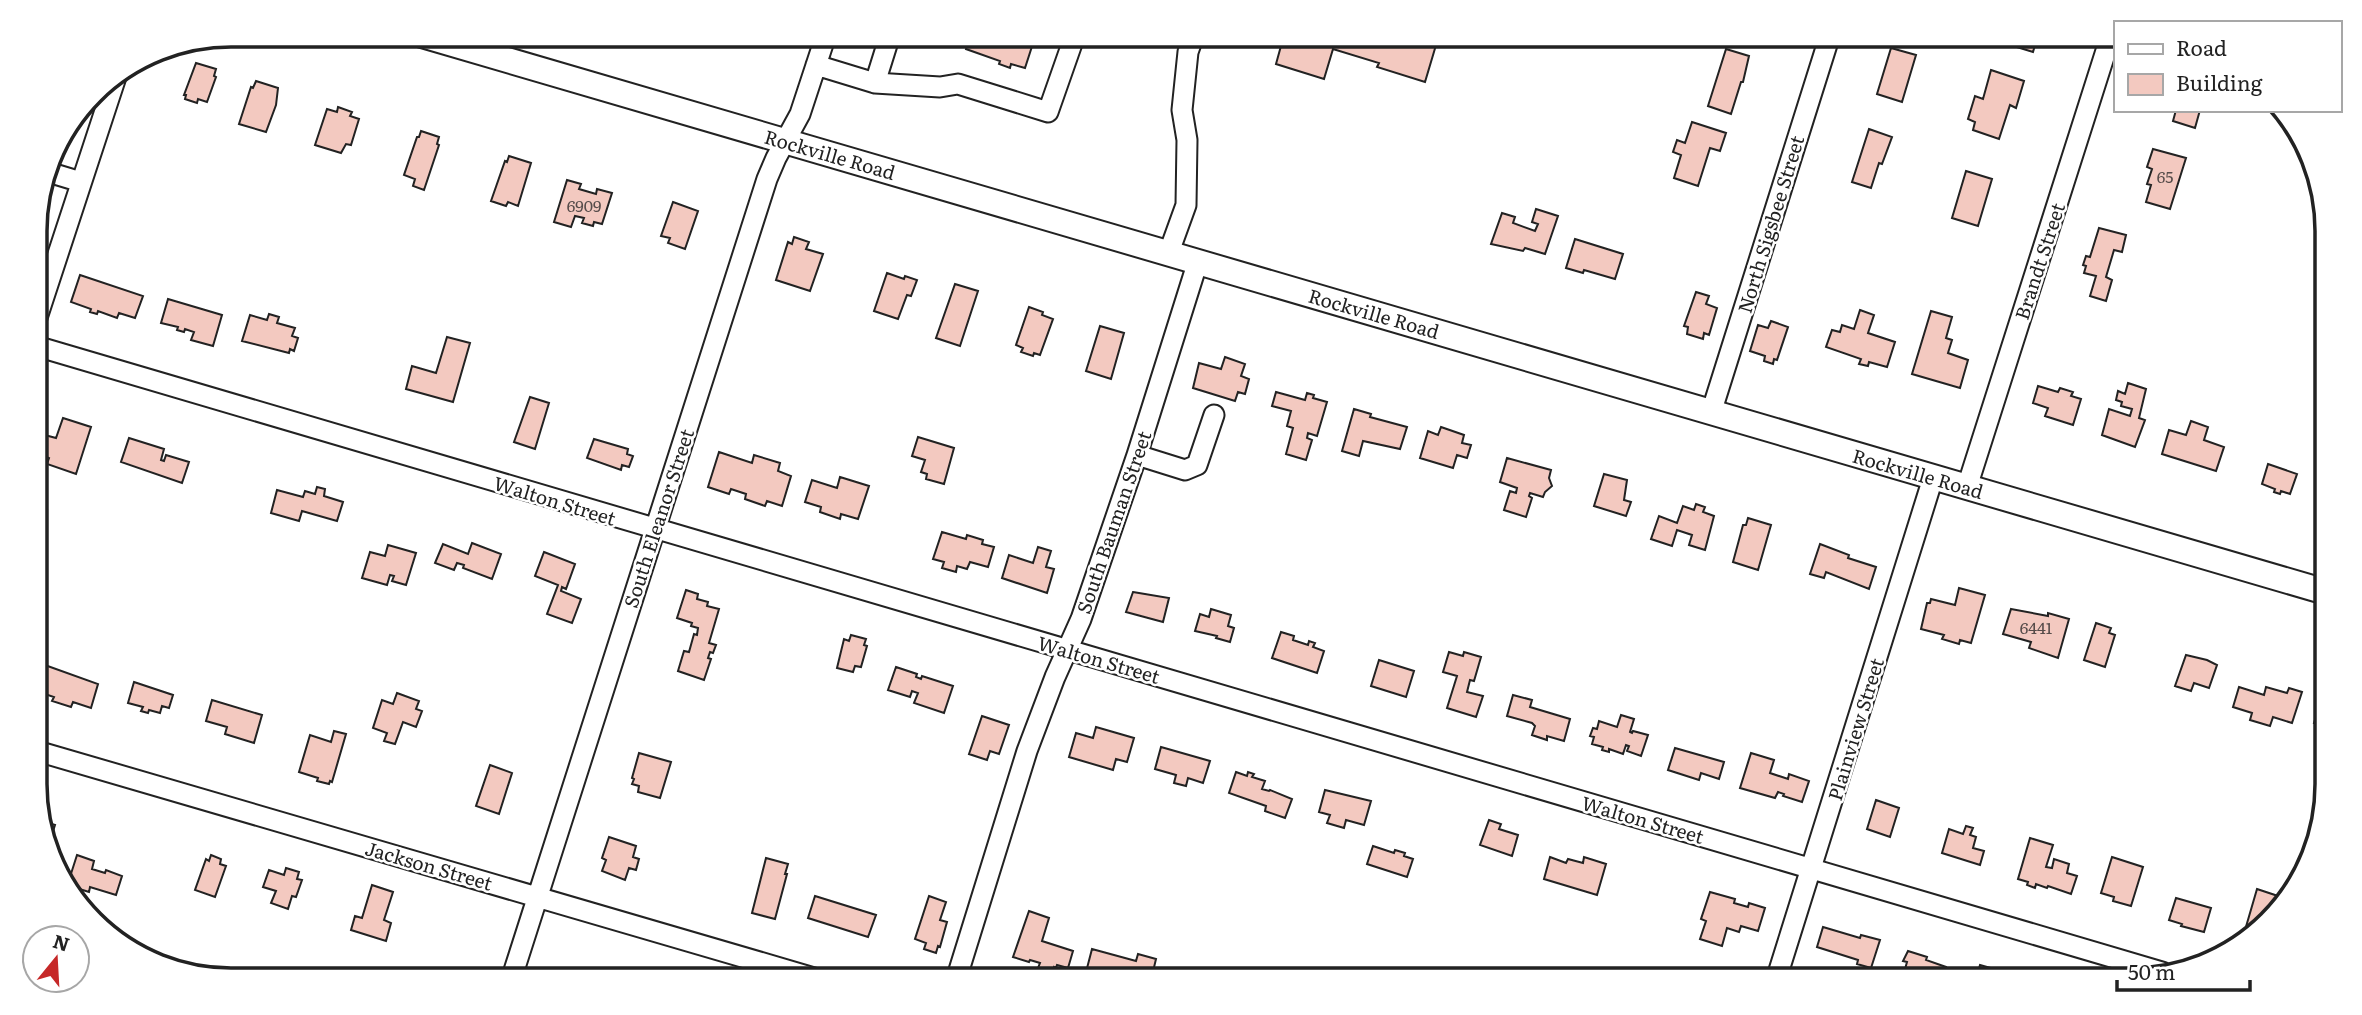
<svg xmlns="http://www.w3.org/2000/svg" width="2362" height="1015" font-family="Literata,serif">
<rect width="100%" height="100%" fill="#fff"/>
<!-- building -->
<path fill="#f3c9c0" stroke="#222" stroke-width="2" d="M725,35H753L751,42Z
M970,35H1030L1035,37L1025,68L1011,64L1010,68L999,64L1000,61L966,49Z
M1284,35H1439L1425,82L1377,67L1379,63L1333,49L1324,79L1276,64Z
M2010,35H2038L2033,52L2007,44Z
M1891,48L1916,55L1902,102L1877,94Z
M1726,49L1749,56L1743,82H1741L1731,114L1708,106Z
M196,63L216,69L214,76L216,77L207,102L198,99L197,103L185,99L186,95H184Z
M1991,70L2024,81L2016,108L2010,105L1999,139L1973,130L1975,122L1968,119L1975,96L1983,99Z
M256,81L278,88L276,105L266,132L239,124L251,87L253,88Z
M338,107L352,112L350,116L359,119L351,145L346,144L341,153L315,145L327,109L337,112Z
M2176,110H2200L2195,128L2173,121Z
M1692,122L1726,133L1720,151L1710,148L1698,186L1674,178L1681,155L1673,152L1677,140L1685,143Z
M1869,129L1892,137L1882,164L1879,163L1871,188L1852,182Z
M421,131L439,137L437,144L439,145L424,190L413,186L415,179L404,175L417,137H419Z
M2153,149L2186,158L2170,209L2146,202L2151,185L2147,184L2152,169L2147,167Z
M509,156L531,163L518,206L508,202L506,206L491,201L505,161L507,162Z
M1966,171L1992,179L1978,226L1952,218Z
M567,180L581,184L579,189L596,194L597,189L612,193L602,224L594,222L593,226L582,223L584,218L575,216L571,227L554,222Z
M673,202L698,211L685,249L668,243L670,238L661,236Z
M1536,209L1558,216L1545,254L1525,248L1523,251L1491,244L1502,213L1515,217L1513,223L1535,231L1538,224L1532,222Z
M2099,228L2126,235L2122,252L2114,250L2106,277L2112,280L2106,301L2090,296L2096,276L2084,273L2086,266L2083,265L2086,256L2090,257Z
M794,237L809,242L806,249L823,254L810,291L776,280L788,242L792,244Z
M1575,239L1623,254L1615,279L1584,270L1583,273L1566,268Z
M887,273L904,279L905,276L917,280L911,296L907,295L898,319L874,311Z
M80,275L143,296L135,318L119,313L117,318L98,311L97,314L90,312L91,309L71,302Z
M955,284L978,291L960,346L936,338Z
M1696,292L1709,296L1706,304L1717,308L1709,335L1704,333L1703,339L1687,334L1688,327L1684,326Z
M168,299L222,315L213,346L191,340L194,332L185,329L184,332L177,330L178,327L161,323Z
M1029,307L1043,312L1042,315L1053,319L1040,355L1034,353L1033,356L1021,352L1023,348L1016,345Z
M1860,310L1874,315L1868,333L1895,342L1887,367L1869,362L1868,366L1859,364L1861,359L1826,347L1832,330L1840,332L1842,325L1854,329Z
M1931,311L1952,317L1946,338L1952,340L1948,353L1968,360L1960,388L1912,374Z
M269,314L279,317L277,323L295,328L292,336L298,338L294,351L290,349L289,353L242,341L250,315L267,320Z
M1771,321L1788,327L1777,360L1774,359L1773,364L1764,361L1765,356L1750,351L1758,325L1768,328Z
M1100,326L1124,333L1111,379L1086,371Z
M447,337L470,343L453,402L406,389L412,366L436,373Z
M1225,357L1245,364L1241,376L1249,379L1245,394L1238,392L1235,401L1193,388L1199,363L1221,369Z
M2128,383L2146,389L2139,418L2145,420L2135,447L2102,435L2109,409L2130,416L2132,409L2121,406L2122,402L2116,400L2118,391L2125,394Z
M2038,386L2058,392L2060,388L2073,392L2071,396L2081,399L2073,425L2045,416L2048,408L2033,403Z
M1276,392L1305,400L1307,393L1314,395L1313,398L1327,402L1317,436L1308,433L1307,438L1312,440L1306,460L1286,454L1293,428L1287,426L1291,411L1272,406Z
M530,397L549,403L535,449L514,442Z
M2326,399V424L2319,421Z
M1354,409L1371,414L1370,417L1407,427L1400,449L1363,441L1359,456L1342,451Z
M63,418L91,427L76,474L47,464L49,458L36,453L41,434L56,438Z
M2191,421L2208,427L2204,440L2224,447L2216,471L2162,454L2169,430L2186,435Z
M1441,427L1464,435L1462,443L1471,445L1467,458L1457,455L1453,468L1420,458L1428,431L1438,435Z
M918,437L954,448L944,484L926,479L927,474L921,472L925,460L912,456Z
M129,438L164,449L161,460L164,461L166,455L189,462L182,483L121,462Z
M594,439L628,449L627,454L633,456L629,467L622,465L621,470L587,458Z
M719,452L752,463L754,455L780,463L778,471L791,476L782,506L767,501L765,506L745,499L746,494L731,489L729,494L708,487Z
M1507,458L1551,470L1549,478L1552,486L1545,492L1543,497L1530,493L1529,496L1532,498L1526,517L1504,510L1510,491L1516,493L1517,488L1500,482Z
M2268,464L2297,474L2290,494L2281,491L2280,494L2274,492L2275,489L2262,484Z
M1604,474L1627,480L1624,500L1631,502L1626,516L1594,506Z
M840,477L869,486L858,519L841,514L840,519L820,512L821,507L805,502L812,480L837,488Z
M317,487L325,489L324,496L343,502L337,521L302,511L299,521L271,513L277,490L303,497L305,491L315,494Z
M1696,504L1705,507L1703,512L1714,516L1705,550L1689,545L1692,535L1677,530L1672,546L1651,539L1659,516L1677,523L1683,506L1694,510Z
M1748,518L1771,525L1758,570L1733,562L1743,525H1746Z
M942,532L966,539L967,535L983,540L982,544L994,547L988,567L970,562L967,569L957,566L956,572L942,568L944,562L933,559Z
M472,543L501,554L492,579L463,568L464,565L457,563L454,570L435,563L443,544L468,554Z
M1820,544L1849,555L1848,558L1876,567L1869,589L1826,572L1824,578L1810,574Z
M388,545L416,553L406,585L392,581L394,576L390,575L387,585L362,578L370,552L385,556Z
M1038,547L1051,551L1046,567L1054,569L1047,593L1002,578L1009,555L1033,563Z
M544,552L575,564L566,589L562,587L561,591L581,599L572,623L547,614L558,585L535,576Z
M1959,588L1985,595L1971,643L1960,640L1959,644L1942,639L1944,635L1921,629L1927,603H1930L1931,599L1955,605Z
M686,590L698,594L697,599L708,602L707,606L719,609L709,643L716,645L713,653L710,652L708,658L711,659L704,680L678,671L684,651L689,652L694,634L697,635L698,628L691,626L692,623L677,618Z
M1133,592L1169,598L1163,622L1126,612Z
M1211,609L1231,615L1228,626L1234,628L1230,642L1216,638L1217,636L1195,631L1200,614L1209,617Z
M2011,609L2048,616V613L2069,619L2058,658L2029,648L2031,642L2003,634Z
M2096,623L2111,628L2109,633L2115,635L2105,667L2084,660Z
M1281,632L1294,636L1293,640L1308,645L1309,641L1315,643L1313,647L1324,651L1317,673L1272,658Z
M851,635L866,639L864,645L867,646L861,667L855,666L853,672L837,668L844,639L849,641Z
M1449,652L1463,656L1464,652L1481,657L1474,681L1470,680L1467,692L1483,696L1476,717L1447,708L1457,676L1443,672Z
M2186,655L2207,660L2217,665L2209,688L2194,683L2191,691L2175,686Z
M1379,660L1414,671L1406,697L1371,686Z
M42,664L98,684L91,708L73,702L71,707L52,701L54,697L36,691V679Z
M896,667L917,674L916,677L921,679L922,676L953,686L944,713L914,703L918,693L912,691L910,697L888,690Z
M134,682L173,695L169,708L162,706L160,713L149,710L148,713L141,711L143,707L128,703Z
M2239,687L2264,695L2266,687L2287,693L2289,688L2302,692L2292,723L2273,717L2270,726L2250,720L2252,713L2233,707Z
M397,693L419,701L416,709L422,711L416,727L403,722L395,744L384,741L387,733L373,728L382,700L393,704Z
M1513,695L1532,700L1530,707L1570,719L1564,741L1547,736V740L1532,735L1535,726L1532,723L1507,716Z
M2327,696V727L2314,723L2321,700L2325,701Z
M212,700L262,715L254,743L225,734L227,727L206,721Z
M1621,715L1634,719L1630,732L1632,733L1633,731L1648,735L1641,756L1627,751L1629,746L1626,745L1623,754L1609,749V752L1602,750L1603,747L1592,744L1594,737L1590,736L1593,728L1597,729L1599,721L1617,727Z
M982,716L1009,725L999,754L990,751L987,760L969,754Z
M1096,727L1134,738L1127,762L1116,759L1113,770L1069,757L1076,733L1093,738Z
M334,731L346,734L332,782L330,781L329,784L317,781L318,778L299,772L310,735L331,742Z
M1161,747L1210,761L1203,783L1188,778L1186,786L1174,783L1176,775L1155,769Z
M1675,748L1724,762L1719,779L1701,773L1699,780L1668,770Z
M639,753L671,762L660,798L638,792L639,786L632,784L634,779L632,778Z
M1751,753L1774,760L1770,773L1788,779L1789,774L1809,781L1802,802L1783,796L1784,794L1778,792L1775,798L1740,788Z
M490,765L512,773L499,814L476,806Z
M1236,772L1247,776L1248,772L1254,774L1252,777L1265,781L1262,789L1269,791L1270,790L1292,799L1285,818L1265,811L1266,806L1229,793Z
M1325,790L1371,801L1364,825L1346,820L1344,828L1327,823L1330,815L1319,812Z
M1876,800L1899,808L1890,837L1867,829Z
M1489,820L1501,824L1499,829L1518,835L1512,856L1480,845Z
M41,821L55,825L50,841Z
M1966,826L1973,828L1970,835L1976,837L1973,848L1984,851L1980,865L1942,853L1949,829L1963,834Z
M609,837L636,846L633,857L639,859L636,870L629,868L625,880L602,871L606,860L602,858Z
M2030,838L2053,845L2046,867L2052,868L2054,859L2069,864L2067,873L2077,876L2071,894L2048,886L2047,888L2036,884L2035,888L2027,885L2028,882L2018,879Z
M1373,846L1394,853L1395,850L1405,853L1404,856L1413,859L1407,877L1367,864Z
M77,855L94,861L92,869L105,873L106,870L122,876L116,895L90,887L89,892L73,887L75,882L69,880Z
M211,855L221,859L220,864L226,866L215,897L195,890L206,859L209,861Z
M1550,857L1566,863L1568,859L1583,863L1584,857L1606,864L1597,895L1544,879Z
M2112,857L2143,867L2131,906L2113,901L2114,897L2101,893Z
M766,858L788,864L785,874H787L775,919L752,913Z
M286,868L299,872L297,879L302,880L296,897L292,896L288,909L271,903L276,891L263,887L269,870L284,875Z
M372,885L393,892L384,920L391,923L386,941L351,930L355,916L362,918Z
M2257,889L2278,896L2275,907L2251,939L2243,937Z
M1710,892L1735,899L1734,903L1748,907L1749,903L1765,908L1758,931L1741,926L1739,932L1727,928L1722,946L1700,939L1706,921L1701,919Z
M815,896L876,915L868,937L808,918Z
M929,896L946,902L940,920L947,922L940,947L938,946L936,953L924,949L926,943L915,939Z
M2176,898L2211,908L2204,932L2181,926L2182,924L2169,920Z
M1029,911L1049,918L1042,941L1073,951L1068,968L1057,965L1056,968L1054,967L1052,973L1038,968L1040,963L1030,960L1029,962L1013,957Z
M1823,927L1860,938L1861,935L1880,940L1871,968L1857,964L1858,960L1817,947Z
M1092,949L1136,961L1138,954L1156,959L1151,980H1135L1136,978L1132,977V974L1126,973L1124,980H1112L1086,972Z
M1908,951L1927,957L1926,960L1946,967L1942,980H1902L1907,962L1903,961Z
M1980,965L1994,969L1992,975L1999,977V980H1968L1971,970L1978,972Z
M1173,969L1191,975L1190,979L1192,980H1170Z
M459,973L480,980H457Z"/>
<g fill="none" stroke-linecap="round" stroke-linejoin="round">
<defs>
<path id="minor" d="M816,65L875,83L890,35
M875,83L940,87L958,84L1048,112L1075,35
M48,172L81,182
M1169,252L1186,205L1187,140L1182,110L1188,52L1194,35
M36,321L117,74
M36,346C744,556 1453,763 2162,972
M1711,413L1830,35
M1137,455L1185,470L1197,465L1214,415
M1967,487L2111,35
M37,751L821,980
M511,980L767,179L776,158L800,114L826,35
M956,980L1027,751L1055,677L1081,619L1137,455L1198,261
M1776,980L1933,478"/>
<path id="major" d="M422,35L2326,592"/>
</defs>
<!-- minor casing -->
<use href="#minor" stroke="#222" stroke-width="23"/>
<!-- major casing -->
<use href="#major" stroke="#222" stroke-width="28"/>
<!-- minor -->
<use href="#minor" stroke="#fff" stroke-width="19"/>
<!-- major -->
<use href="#major" stroke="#fff" stroke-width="24"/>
</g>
<g text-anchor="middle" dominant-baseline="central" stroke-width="5" stroke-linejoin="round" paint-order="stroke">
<!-- number labels -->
<g font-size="16" fill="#564c4a">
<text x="2165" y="176">65</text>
<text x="584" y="205">6909</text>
<text x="2036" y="627">6441</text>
</g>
<!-- street labels -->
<g font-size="19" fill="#222" stroke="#fff">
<text transform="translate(830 154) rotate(16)">Rockville Road</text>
<text transform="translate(1770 224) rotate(-73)">North Sigsbee Street</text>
<text transform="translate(2039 261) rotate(-72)">Brandt Street</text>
<text transform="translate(1374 313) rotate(16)">Rockville Road</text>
<text transform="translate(1918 473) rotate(16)">Rockville Road</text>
<text transform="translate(555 500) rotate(17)">Walton Street</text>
<text transform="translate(658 518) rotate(-72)">South Eleanor Street</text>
<text transform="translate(1113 522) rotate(-71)">South Bauman Street</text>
<text transform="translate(1099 659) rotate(16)">Walton Street</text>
<text transform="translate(1855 729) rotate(-73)">Plainview Street</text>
<text transform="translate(1643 819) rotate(16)">Walton Street</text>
<text transform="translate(429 865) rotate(16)">Jackson Street</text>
</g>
</g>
<!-- crop -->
<path d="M0 0H2362V1015H0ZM231 47H2131A184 184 0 0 1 2315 231V784A184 184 0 0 1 2131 968H231A184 184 0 0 1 47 784V231A184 184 0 0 1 231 47Z" fill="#fff" fill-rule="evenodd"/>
<path fill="none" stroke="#222" stroke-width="3.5" d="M231 47H2131A184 184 0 0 1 2315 231V784A184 184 0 0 1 2131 968H231A184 184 0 0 1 47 784V231A184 184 0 0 1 231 47Z"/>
<!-- legend -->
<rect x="2114" y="21" width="228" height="91" fill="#ffffff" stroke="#a7a7a7" stroke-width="2"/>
<rect x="2128" y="44" width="35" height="10" fill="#ffffff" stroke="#a7a7a7" stroke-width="2"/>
<text x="2176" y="56" font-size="21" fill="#222222">Road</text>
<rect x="2128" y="74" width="35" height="21" fill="#f3c9c0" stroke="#a7a7a7" stroke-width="2"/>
<text x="2176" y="91" font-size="21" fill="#222222">Building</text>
<!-- north arrow -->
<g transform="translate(56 959) rotate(18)"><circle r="33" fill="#ffffff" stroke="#a7a7a7" stroke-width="2"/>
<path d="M0-5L12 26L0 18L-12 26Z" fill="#c62828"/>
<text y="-10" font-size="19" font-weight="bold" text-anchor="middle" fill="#222222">N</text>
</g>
<!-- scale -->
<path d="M2117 980v10h133v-10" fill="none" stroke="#222222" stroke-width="3.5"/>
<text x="2128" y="980" font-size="21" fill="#222222" stroke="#ffffff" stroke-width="5" paint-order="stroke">50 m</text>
</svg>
